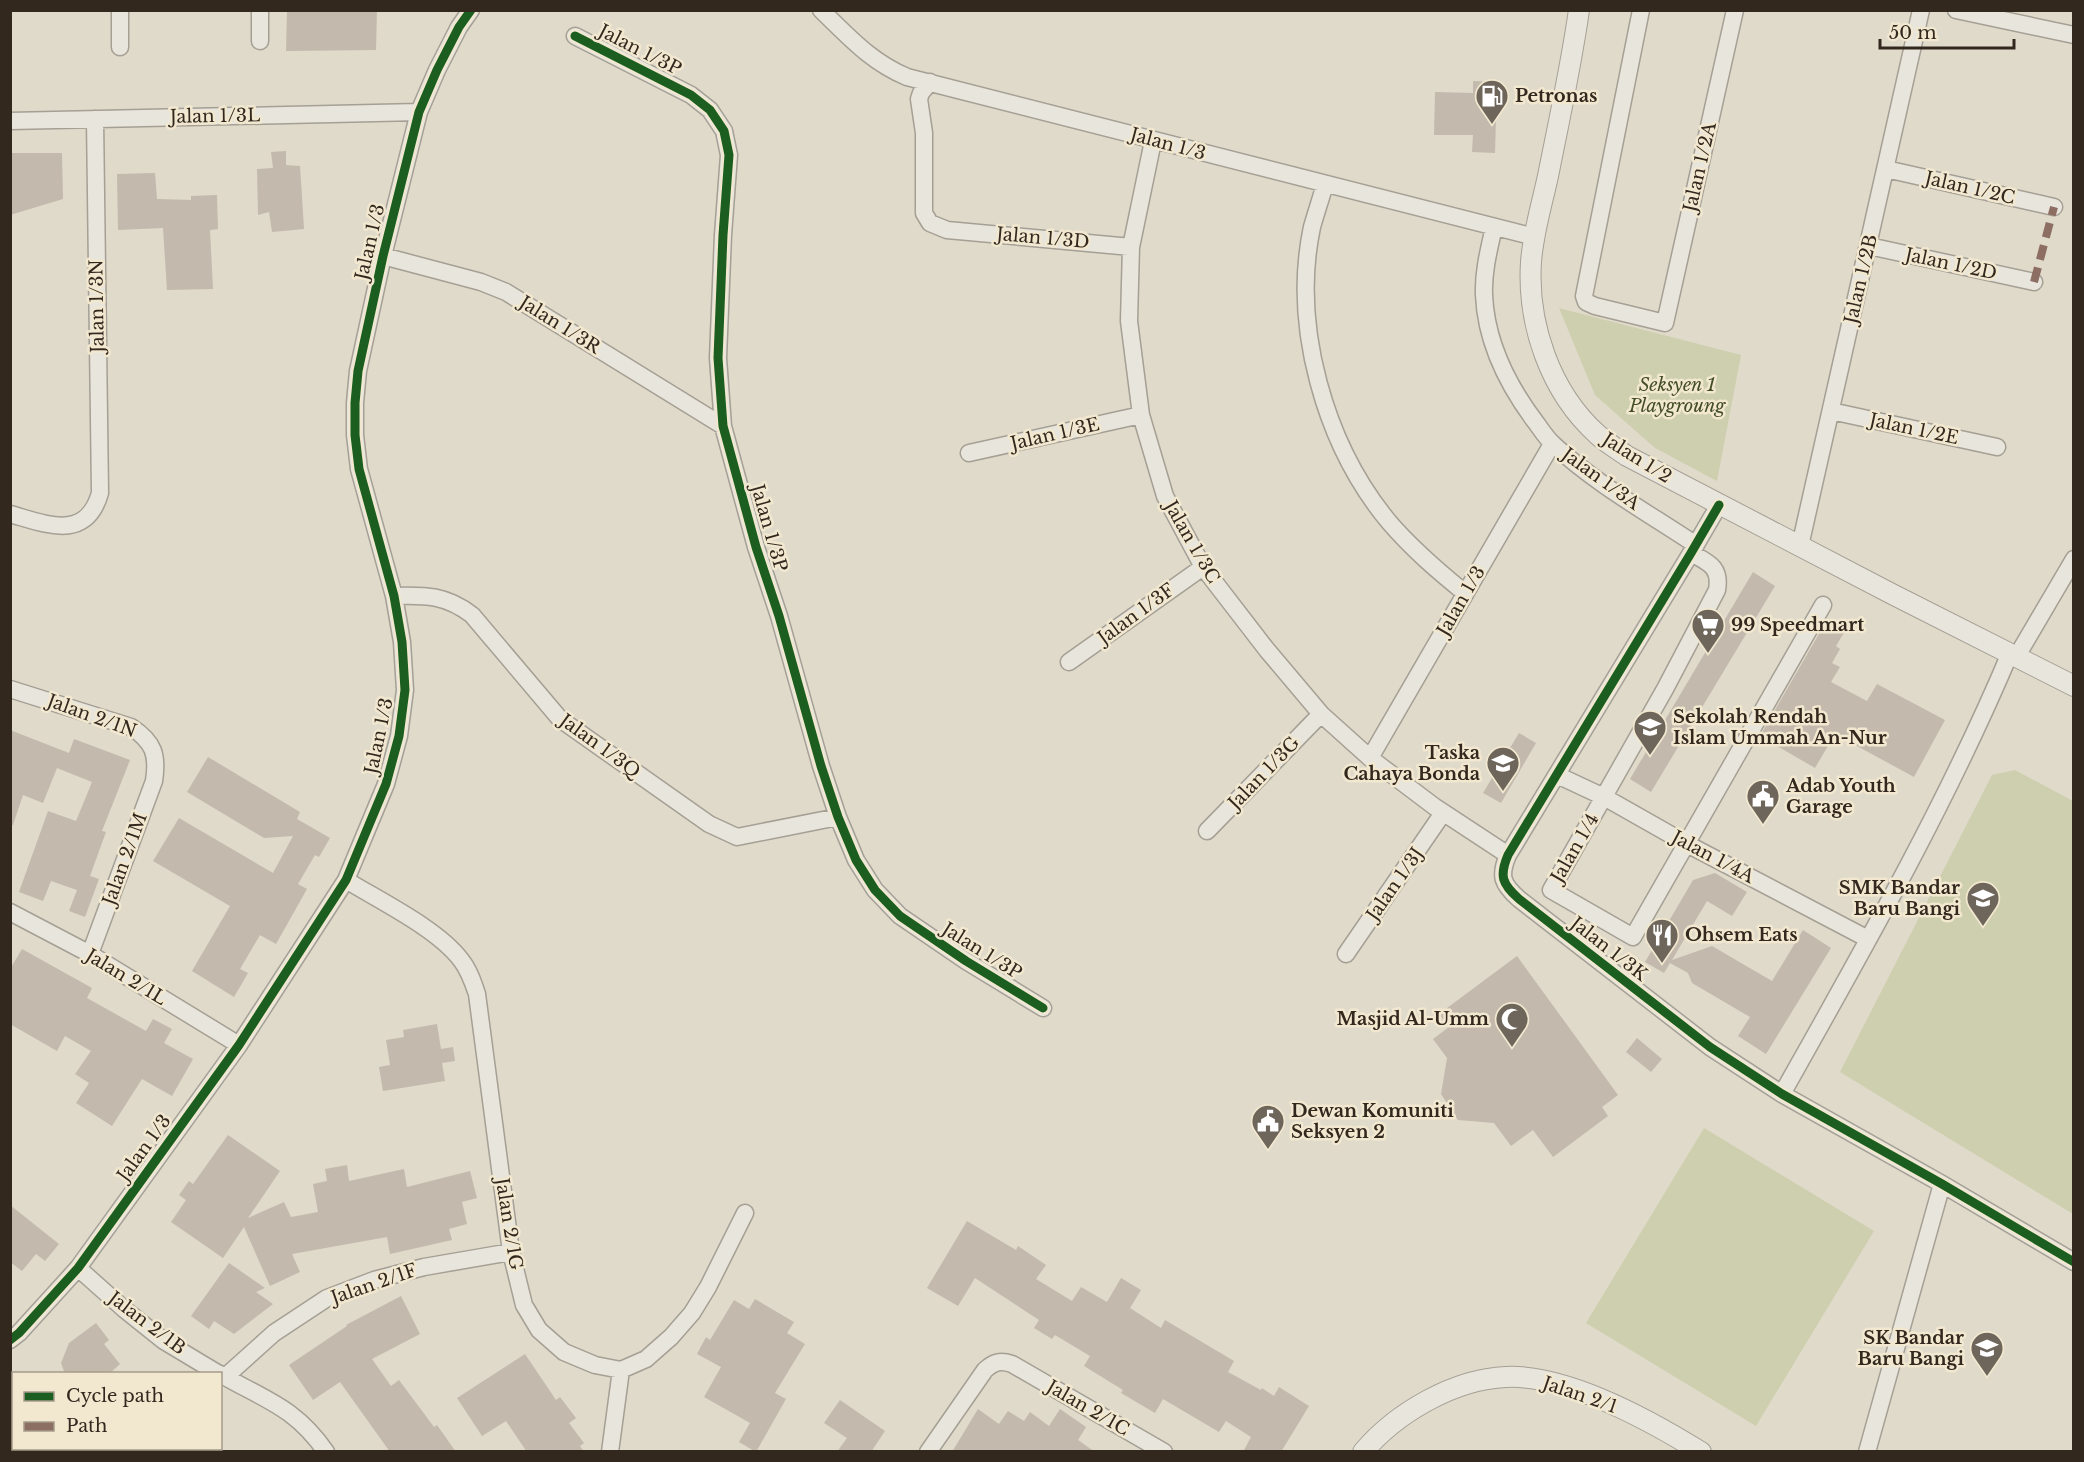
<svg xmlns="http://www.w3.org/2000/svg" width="2084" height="1462" font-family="'Libre Baskerville',serif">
<rect width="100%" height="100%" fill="#e0dacb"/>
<!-- green -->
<path fill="#cecfae" d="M1559,308L1741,355L1717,481L1655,448L1595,395Z
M2015,770L2073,801V1214L1840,1072L1992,775Z
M1704,1128L1874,1231L1756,1426L1586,1323Z"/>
<!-- building -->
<path fill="#c3b9ac" d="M287,10H377L376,50L286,51Z
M1473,81L1497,82L1495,153L1472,152L1473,135H1434L1435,92L1473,93Z
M286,151V165L300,166L304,229L272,232L269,212L258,215L257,169L273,168L271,152Z
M10,153H62L63,199L10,215Z
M155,173L157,199L191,200V196L217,195L218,229L210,230L213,289L167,290L163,228L118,230L117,174Z
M1753,572L1775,586L1651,792L1630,779Z
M1827,620L1845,631L1836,646L1840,649L1832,663L1840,667L1831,682L1867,701L1877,684L1945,720L1914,777L1835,734L1815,768L1760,736Z
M10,730L69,753L74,739L130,760L102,831L106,832L90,876L99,879L85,917L69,911L77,890L51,881L43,901L19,892L48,811L76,821L92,782L57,768L43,803L23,795L13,825H10Z
M1519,733L1536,743L1501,803L1483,793Z
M208,757L300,812L297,819L330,838L319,857L315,855L298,884L307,889L276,944L260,935L240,969L248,973L234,997L192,971L230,906L153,861L179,818L273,873L293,836L264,838L187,792Z
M1715,873L1747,892L1732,916L1707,901L1672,960L1712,946L1772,981L1803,930L1831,948L1766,1054L1738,1036L1750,1017L1692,983L1688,973L1670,963L1664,973L1645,962L1693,880Z
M22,949L92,988L87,998L146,1031L153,1019L172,1029L164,1043L193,1059L172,1096L142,1079L112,1126L76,1103L89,1083L75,1074L91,1051L65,1036L57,1051L10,1024V969Z
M1517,956L1618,1095L1602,1107L1608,1116L1553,1157L1533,1130L1511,1146L1494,1123L1458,1120L1441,1094L1447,1058L1433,1039L1449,1027L1439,1014Z
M437,1024L441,1049L453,1047L455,1061L442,1063L445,1081L383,1091L379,1067L390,1065L386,1040L404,1037L403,1030Z
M1637,1038L1662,1059L1651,1072L1626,1052Z
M228,1135L280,1171L248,1218L284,1202L291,1217L318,1212L313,1184L327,1181L325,1169L347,1165L349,1181L404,1169L407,1187L470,1171L477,1198L462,1202L467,1224L449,1229L452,1240L390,1254L387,1237L292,1254L300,1272L270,1286L244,1227L223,1258L171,1222L186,1200L179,1195L189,1181L193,1184Z
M10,1205L59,1244L45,1261L36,1254L22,1271L10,1262Z
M967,1221L1016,1250L1018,1246L1046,1265L1036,1279L1072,1301L1081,1287L1107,1302L1121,1278L1141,1290L1130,1308L1161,1328L1165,1320L1234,1361L1228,1372L1261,1390L1262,1388L1274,1396L1279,1387L1309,1406L1281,1452H1243L1251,1437L1226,1421L1219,1432L1163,1399L1155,1413L1121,1393L1123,1390L1084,1366L1090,1356L1055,1335L1052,1339L1034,1328L1039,1320L975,1278L958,1306L927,1288Z
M229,1263L265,1288L256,1292L273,1304L234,1334L214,1321L209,1329L191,1316Z
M401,1296L420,1334L372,1359L391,1386L399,1380L434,1427L437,1425L456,1452H390L340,1382L313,1400L289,1365L347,1326L346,1325Z
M755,1299L794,1322L787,1333L805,1344L775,1393L786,1399L756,1452L739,1442L750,1423L704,1397L721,1367L697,1354L706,1337L710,1340L734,1300L749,1309Z
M96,1323L109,1340L104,1344L120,1364L109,1374H65L61,1363L69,1343Z
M525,1354L556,1400L560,1397L576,1418L569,1423L584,1443L580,1446L584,1452H527L506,1421L482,1436L457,1398Z
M840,1400L885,1431L871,1452H837L847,1438L824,1423Z
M978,1409L999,1424L1008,1411L1024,1421L1030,1412L1049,1426L1060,1409L1086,1427L1078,1440L1095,1452H952Z"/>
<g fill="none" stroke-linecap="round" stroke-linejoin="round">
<defs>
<path id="minor" d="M120,10V47
M821,10C849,37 871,62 907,77L1535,237
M1641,10L1584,296L1586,302L1595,306L1665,323L1735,10
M1956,10L2074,35
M575,36L691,95L710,110L724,131L729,155L723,235L718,358L723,426L756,547L779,616L821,766L838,817L856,860L875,890L900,916L966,961L1043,1008
M260,41V10
M930,82L921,93L919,99L924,133V213L930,223L947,230L1131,247
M10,121L419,112
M1153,141L1131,247L1129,321L1141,415L1165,496L1203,567L1267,650L1321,714L1370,758L1435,807L1508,855
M1886,169L2054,207
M1325,184C1321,198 1316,213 1312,227C1291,326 1325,445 1389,522C1412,549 1438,571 1465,593
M1494,227C1489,249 1483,272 1484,295C1486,343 1508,386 1537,424C1542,431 1547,439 1554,445C1596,484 1648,513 1696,545
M1869,246L2034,282
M383,256L481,282L506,292L723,426
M1831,411L1997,447
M969,453L1141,415
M1719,505L1691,553L1508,855C1499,876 1502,884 1519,899L1710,1047L1782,1094L1942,1184L2074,1262
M10,514C46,524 86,542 100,493L95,119
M1800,546L1921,10
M1691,553C1709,563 1721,567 1717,590L1665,689L1551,890L1633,937L1823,605
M394,596C426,595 446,595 472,615L560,719L709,824L737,837L838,817
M2017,656L2074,559
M1069,662L1203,567
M10,689L131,727C154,742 158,755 154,781L90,954
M1370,758L1552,444
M1557,775L1604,797L1687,844L1868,939
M1207,831L1321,714
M346,880C380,901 438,929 461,960C469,970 473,982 477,994L511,1252L524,1305L539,1330L564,1352L595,1365L621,1370L646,1359L671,1337L692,1313L708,1287L745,1213
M10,912L90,954L239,1045
M1346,954L1443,813
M1782,1094C1863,950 1946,805 2010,653
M78,1268L124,1309L164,1341L219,1374
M10,1340L19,1333L78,1268L239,1045L346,880L386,784L399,736L405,690L402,642L394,596L359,469L355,435V403L358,371L383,256L419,112L437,70L459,27L471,10
M220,1374C265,1400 295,1407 326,1452
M225,1377L274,1333L327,1298L374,1280L424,1267L511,1252
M610,1452L621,1370
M928,1452L985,1370C994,1362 1000,1360 1012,1364L1164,1452
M1867,1452L1942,1184"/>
<path id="tertiary" d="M1579,10C1571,66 1559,121 1548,176C1542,204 1533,233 1531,262C1527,324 1550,392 1598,435C1607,443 1617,449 1627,456L1892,594L2074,686
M1363,1452C1396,1413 1454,1379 1506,1377C1566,1374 1651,1421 1701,1452"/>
</defs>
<!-- minor casing -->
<use href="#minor" stroke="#a59f94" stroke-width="19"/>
<!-- tertiary casing -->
<use href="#tertiary" stroke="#a59f94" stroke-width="22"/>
<!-- minor -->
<use href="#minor" stroke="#e8e5dc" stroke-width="16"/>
<!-- tertiary -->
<use href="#tertiary" stroke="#e8e5dc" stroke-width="20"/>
<!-- quiet -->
<path stroke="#8d6e63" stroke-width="8" stroke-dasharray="15 8" stroke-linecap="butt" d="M2034,282L2054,207"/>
<defs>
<path id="cycleway" d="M575,36L691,95L710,110L724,131L729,155L723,235L718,358L723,426L756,547L779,616L821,766L838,817L856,860L875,890L900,916L966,961L1043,1008
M1719,505L1691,553L1508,855C1499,876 1502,884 1519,899L1710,1047L1782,1094L1942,1184L2074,1262
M10,1340L19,1333L78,1268L239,1045L346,880L386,784L399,736L405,690L402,642L394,596L359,469L355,435V403L358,371L383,256L419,112L437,70L459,27L471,10"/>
</defs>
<!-- cycleway casing -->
<use href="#cycleway" stroke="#f2e8d0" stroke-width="13"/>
<!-- cycleway -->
<use href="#cycleway" stroke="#1b5e20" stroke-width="9"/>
</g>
<!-- icons -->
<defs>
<symbol id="fuel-pin" viewBox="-11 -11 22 30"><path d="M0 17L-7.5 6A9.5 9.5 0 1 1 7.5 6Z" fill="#6f665b" stroke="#f2e8d0"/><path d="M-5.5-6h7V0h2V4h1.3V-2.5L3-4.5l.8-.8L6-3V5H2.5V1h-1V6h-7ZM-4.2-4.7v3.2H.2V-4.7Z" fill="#fff"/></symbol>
<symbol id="supermarket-pin" viewBox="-11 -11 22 30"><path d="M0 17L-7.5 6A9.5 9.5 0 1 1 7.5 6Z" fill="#6f665b" stroke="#f2e8d0"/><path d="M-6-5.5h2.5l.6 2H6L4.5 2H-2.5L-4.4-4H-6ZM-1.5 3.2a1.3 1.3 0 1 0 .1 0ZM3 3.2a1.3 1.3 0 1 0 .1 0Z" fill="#fff"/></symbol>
<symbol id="school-pin" viewBox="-11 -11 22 30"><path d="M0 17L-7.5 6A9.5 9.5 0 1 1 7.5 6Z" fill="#6f665b" stroke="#f2e8d0"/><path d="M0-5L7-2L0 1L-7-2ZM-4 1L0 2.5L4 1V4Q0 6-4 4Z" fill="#fff"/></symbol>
<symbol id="civic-pin" viewBox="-11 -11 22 30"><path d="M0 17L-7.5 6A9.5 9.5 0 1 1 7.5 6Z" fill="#6f665b" stroke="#f2e8d0"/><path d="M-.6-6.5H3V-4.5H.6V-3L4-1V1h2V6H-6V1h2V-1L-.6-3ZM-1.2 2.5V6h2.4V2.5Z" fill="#fff"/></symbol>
<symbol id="restaurant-pin" viewBox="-11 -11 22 30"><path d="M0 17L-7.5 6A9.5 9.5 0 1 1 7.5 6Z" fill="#6f665b" stroke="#f2e8d0"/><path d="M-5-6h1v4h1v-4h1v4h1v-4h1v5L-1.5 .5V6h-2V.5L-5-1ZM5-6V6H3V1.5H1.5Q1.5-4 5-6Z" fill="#fff"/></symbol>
<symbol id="mosque-pin" viewBox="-11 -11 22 30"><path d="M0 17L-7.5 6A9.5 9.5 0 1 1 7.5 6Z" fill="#6f665b" stroke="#f2e8d0"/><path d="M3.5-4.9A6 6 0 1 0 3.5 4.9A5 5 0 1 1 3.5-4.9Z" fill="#fff"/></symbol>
</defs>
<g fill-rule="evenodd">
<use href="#fuel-pin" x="1473" y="77" width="38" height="52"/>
<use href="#supermarket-pin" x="1689" y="606" width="38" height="52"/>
<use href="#school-pin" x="1631" y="708" width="38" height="52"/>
<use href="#school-pin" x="1484" y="744" width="38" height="52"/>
<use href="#civic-pin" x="1744" y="777" width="38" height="52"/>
<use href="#school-pin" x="1964" y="879" width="38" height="52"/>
<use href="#restaurant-pin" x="1643" y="916" width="38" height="52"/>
<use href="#mosque-pin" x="1493" y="1000" width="38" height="52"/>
<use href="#civic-pin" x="1249" y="1102" width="38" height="52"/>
<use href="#school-pin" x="1968" y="1329" width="38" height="52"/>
</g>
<g text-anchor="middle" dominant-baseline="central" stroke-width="5" stroke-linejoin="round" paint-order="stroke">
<!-- street labels -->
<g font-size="18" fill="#32281e" stroke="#f2e8d0">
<text transform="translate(640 50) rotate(27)">Jalan 1/3P</text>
<text transform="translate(215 116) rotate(-1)">Jalan 1/3L</text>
<text transform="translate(1168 144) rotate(15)">Jalan 1/3</text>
<text transform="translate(1700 167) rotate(-77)">Jalan 1/2A</text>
<text transform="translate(1970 188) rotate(13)">Jalan 1/2C</text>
<text transform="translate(1043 238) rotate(5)">Jalan 1/3D</text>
<text transform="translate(370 242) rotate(-77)">Jalan 1/3</text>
<text transform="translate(1951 264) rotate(12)">Jalan 1/2D</text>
<text transform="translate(1861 279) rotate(-77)">Jalan 1/2B</text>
<text transform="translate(97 306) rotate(-91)">Jalan 1/3N</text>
<text transform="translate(560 325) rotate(32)">Jalan 1/3R</text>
<text transform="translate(1914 429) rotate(12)">Jalan 1/2E</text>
<text transform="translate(1055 434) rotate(-13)">Jalan 1/3E</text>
<text transform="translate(1637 458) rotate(32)">Jalan 1/2</text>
<text transform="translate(1601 479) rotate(36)">Jalan 1/3A</text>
<text transform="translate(769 528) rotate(74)">Jalan 1/3P</text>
<text transform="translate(1192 542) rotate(60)">Jalan 1/3C</text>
<text transform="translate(1461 601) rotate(-60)">Jalan 1/3</text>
<text transform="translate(1136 614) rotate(-36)">Jalan 1/3F</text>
<text transform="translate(92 716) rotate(20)">Jalan 2/1N</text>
<text transform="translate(379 736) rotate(-78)">Jalan 1/3</text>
<text transform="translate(600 746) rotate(36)">Jalan 1/3Q</text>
<text transform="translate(1264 773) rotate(-46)">Jalan 1/3G</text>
<text transform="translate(1575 848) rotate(-60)">Jalan 1/4</text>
<text transform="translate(1713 857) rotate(28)">Jalan 1/4A</text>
<text transform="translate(125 859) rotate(-70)">Jalan 2/1M</text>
<text transform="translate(1395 884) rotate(-55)">Jalan 1/3J</text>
<text transform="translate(1609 949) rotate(38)">Jalan 1/3K</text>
<text transform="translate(982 951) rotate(32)">Jalan 1/3P</text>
<text transform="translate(126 977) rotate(31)">Jalan 2/1L</text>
<text transform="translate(144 1148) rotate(-54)">Jalan 1/3</text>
<text transform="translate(509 1224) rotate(81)">Jalan 2/1G</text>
<text transform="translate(374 1284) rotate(-19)">Jalan 2/1F</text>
<text transform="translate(147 1323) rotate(37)">Jalan 2/1B</text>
<text transform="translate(1580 1395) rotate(19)">Jalan 2/1</text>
<text transform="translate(1088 1408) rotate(30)">Jalan 2/1C</text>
</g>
<!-- poi labels -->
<g font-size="18" font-weight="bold" fill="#32281e" stroke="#f2e8d0" text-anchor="start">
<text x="1515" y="96">Petronas</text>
<text x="1731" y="625">99 Speedmart</text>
<text x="1673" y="717">Sekolah Rendah<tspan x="1673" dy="21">Islam Ummah An-Nur</tspan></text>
<text x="1480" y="753" text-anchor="end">Taska<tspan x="1480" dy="21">Cahaya Bonda</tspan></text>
<text x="1786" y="786">Adab Youth<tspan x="1786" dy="21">Garage</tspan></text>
<text x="1960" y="888" text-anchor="end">SMK Bandar<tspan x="1960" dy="21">Baru Bangi</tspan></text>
<text x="1685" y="935">Ohsem Eats</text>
<text x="1489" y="1019" text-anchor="end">Masjid Al-Umm</text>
<text x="1291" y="1111">Dewan Komuniti<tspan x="1291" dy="21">Seksyen 2</tspan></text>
<text x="1964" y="1338" text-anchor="end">SK Bandar<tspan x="1964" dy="21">Baru Bangi</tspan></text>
</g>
<!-- park labels -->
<g font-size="18" font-style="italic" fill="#434d26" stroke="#f2e8d0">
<text x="1677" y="385">Seksyen 1<tspan x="1677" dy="21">Playgroung</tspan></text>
</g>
</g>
<!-- border -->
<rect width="2084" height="1462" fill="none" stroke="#32281e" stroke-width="24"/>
<!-- legend -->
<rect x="12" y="1372" width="210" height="78" fill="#f2e8d0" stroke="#a59b89" stroke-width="1.5"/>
<rect x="24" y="1392" width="30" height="9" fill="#1b5e20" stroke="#a59b89" stroke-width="1.5"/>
<text x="66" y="1402" font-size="18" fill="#32281e">Cycle path</text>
<rect x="24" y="1422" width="30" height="9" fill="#8d6e63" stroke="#a59b89" stroke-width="1.5"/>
<text x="66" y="1432" font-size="18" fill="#32281e">Path</text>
<!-- scale -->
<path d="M1880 39v9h134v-9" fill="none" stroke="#32281e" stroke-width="3"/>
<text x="1889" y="39" font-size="18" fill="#32281e" stroke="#f2e8d0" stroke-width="4.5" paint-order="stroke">50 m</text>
</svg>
